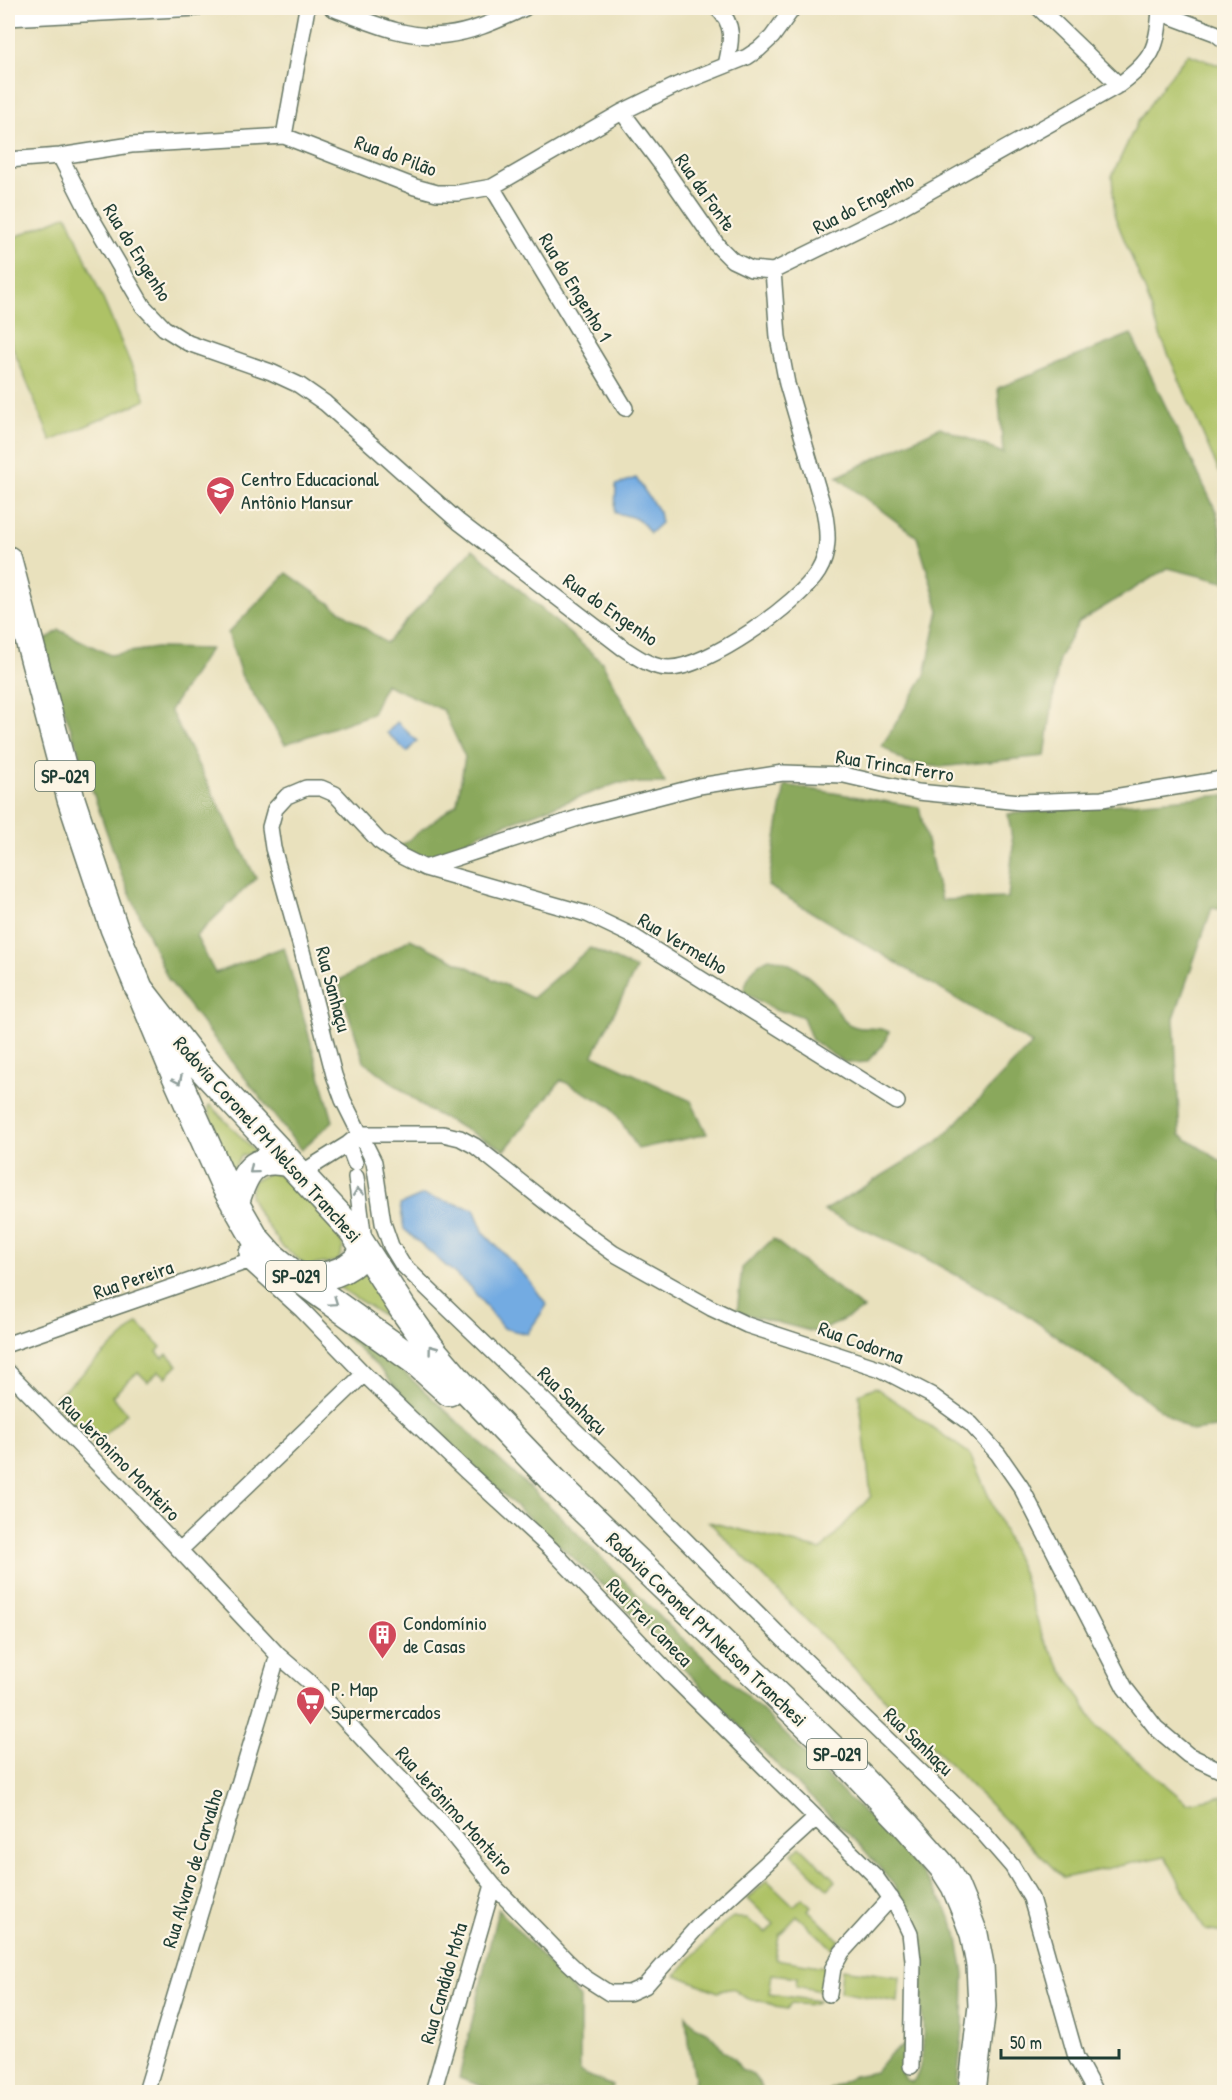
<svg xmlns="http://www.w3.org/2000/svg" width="1232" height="2100" font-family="'Patrick Hand',sans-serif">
<rect width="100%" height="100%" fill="#fcf5e5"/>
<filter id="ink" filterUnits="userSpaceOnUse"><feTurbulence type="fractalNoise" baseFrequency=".0167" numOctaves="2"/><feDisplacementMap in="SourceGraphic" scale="12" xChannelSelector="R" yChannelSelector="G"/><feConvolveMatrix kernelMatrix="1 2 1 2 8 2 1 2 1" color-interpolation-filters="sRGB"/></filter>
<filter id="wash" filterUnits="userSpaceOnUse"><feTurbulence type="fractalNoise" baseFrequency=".008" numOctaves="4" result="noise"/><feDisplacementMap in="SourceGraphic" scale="24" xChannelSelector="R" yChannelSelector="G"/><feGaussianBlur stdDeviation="1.35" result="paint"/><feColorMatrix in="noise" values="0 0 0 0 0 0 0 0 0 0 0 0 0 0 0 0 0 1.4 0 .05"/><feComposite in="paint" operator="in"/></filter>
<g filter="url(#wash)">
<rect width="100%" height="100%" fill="#e9e1bd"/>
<!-- green -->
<path fill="#aec266" stroke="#66804d" stroke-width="1.5" d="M1188,54L1224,67V472L1220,474L1160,335L1145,290L1115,217L1112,176L1137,123L1164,84Z
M67,215L146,400L51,441L8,336V240Z
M210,1105L256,1153L242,1155L231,1172L216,1136L208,1108Z
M271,1172C277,1175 283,1177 288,1181C301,1191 342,1233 343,1248L338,1261L307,1266L282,1246L257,1211L250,1196L253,1181Z
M360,1265L397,1323L396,1324L334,1284Z
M138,1323L161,1347L157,1352L163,1358L167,1354L178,1365L166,1377L159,1371L148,1382L138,1372L112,1396L127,1413L94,1444L52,1401Z
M875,1387L970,1454L1022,1572L1043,1638L1097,1727L1187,1803L1224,1796V1933L1205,1930L1165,1856L1063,1878L709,1522L821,1550L871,1496L859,1394Z
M800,1846L836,1881L828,1889L792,1854Z
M767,1880L794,1906L802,1898L811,1906L808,1910L839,1940L832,1948L797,1916L779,1935L775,1959L826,1967L821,1991L796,1986L797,1977L772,1974L769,1994L819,2001C809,2007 802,2004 791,2003L787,2009C777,2008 768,2002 759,2000C755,2000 752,2001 749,1999C734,1994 739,1984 718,1992L676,1975L723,1924L733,1917L747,1919L766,1933L774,1924L748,1899Z
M842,1969L900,1977L898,2002L840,1992Z"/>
<!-- forest -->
<path fill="#8aa85b" stroke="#547248" stroke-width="1.5" d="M1131,334L1217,513L1224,550V582L1168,568L1079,622L1059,659L1045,756L940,767L906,763L882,746L925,675L939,610L917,537L837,477L940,427L1003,453L998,388Z
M473,549L602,662L665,783H618L481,833L428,861L398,848L457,803L465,757L443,710L385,684L372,714L285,744L241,675L228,633L287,573L386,643Z
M59,630L110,655L156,648L210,649L170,710L256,878L196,936L215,973L284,947L333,1121L301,1150L168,979L122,876L41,643Z
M785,785L919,807L941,900L1008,898L1013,846L1008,814L1224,795V910L1212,908L1174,1018L1180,1135L1224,1163V1427L1191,1431L1015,1307L923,1257L824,1211L939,1141L1032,1044L768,886Z
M410,939L532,998L590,948L636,969L593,1055L691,1101L707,1134L638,1149L612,1107L561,1080L505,1150L428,1110L364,1061L338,981Z
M769,958C797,961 819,984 835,1006C840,1014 843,1023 853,1026C865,1031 878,1025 889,1032C885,1048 877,1049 867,1062L854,1063L844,1062L829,1052L812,1040L803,1017L790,1012L777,1011L743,992C749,974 752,966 769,958Z
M773,1239L864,1309L818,1333L737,1312L742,1268Z
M297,1291L395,1364L557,1513L672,1629L759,1707L842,1792L899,1846L922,1873L944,1904L957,1933L964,1974L963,2027L956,2092H820H825L854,2076L875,2072L889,2055L905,2045L903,2074L906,2080L912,2082C924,2073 925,2026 921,2011L922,1952L916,1926L893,1884L861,1846L769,1757L607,1589L494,1486L399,1391L380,1369Z
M498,1909L580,1998V2072L612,2086L611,2092H499L459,2078Z
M686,2015L695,2026L706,2031L716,2040L723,2050L735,2059L741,2070L753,2075L761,2085L763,2092H688L692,2091L695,2078L688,2043Z"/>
<!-- water -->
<path fill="#73abe2" stroke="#49748b" stroke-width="1.5" d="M636,478L659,512L661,523L650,533C641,518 631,516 615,513L616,485Z
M397,722L417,741L407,752L387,733Z
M423,1195L474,1209L484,1233L528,1279L547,1305L527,1334L503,1328L471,1288L404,1229L400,1205Z"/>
</g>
<g filter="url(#ink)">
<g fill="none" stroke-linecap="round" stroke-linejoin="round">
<defs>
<path id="street" d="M332,8C367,21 407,40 446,35C474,32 500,19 525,8
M717,8C736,25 731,43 726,65
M1039,8L1119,85
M1159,12L1215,33L1224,40
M8,18L197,8
M622,112L661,164L718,246L732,260L751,269L773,271
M284,136L307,8
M60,156L91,217L143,306L164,328L188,343L271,372L299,385L325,403L459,522L623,648C637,657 652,668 669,668C707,668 798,604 818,572C830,553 828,531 824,510L787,384L778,337L773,271
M8,160L60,156L131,145L284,136L415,187L437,193H458L492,187L622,112L677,85L747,57L759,49L772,37L793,8
M492,187L625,408
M773,271L889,214L1119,85C1152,60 1158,49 1160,8
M425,868L584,816L699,786L783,773L844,775L918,792L1020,802L1102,799L1217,780L1224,777
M897,1102L631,935L587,914L425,868L401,856L379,841L335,794L321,788H306L287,796L275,809L270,827L273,848L302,951L334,1075L343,1100L374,1162L383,1223L391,1246L402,1264L612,1466L786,1642L979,1828L1012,1866L1031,1898L1076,2057L1095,2092
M348,1144L355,1163
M300,1174L348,1144L360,1134H443L460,1138L475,1146L577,1227L613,1253L711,1308L747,1325L881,1369L931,1395L971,1424L998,1454L1021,1487L1125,1688L1156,1728L1188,1755L1224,1772
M356,1177L364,1241
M248,1261L302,1310L364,1374L466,1471L551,1549L675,1679L875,1876L899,1910L910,1933L913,1960L911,2066
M8,1344L248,1261L247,1252
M8,1372L125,1492L278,1655L308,1681L393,1771L448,1829L493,1885L567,1961L584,1977L609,1993H629L645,1986L699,1925L816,1818
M180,1550L364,1374
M829,1994L833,1968L842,1952L891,1898
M146,2092L278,1655
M433,2092L493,1885"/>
<path id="highway" d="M8,560L71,799L114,928L175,1074L225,1186L255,1238L270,1255L297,1277L415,1361L449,1392
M138,987L197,1063L353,1231L403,1309L433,1351L462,1385L557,1484L840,1756L906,1825L943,1867L955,1886L965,1910L974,1934L980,1965L982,2006L972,2092
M235,1204C245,1172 252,1155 289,1163
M297,1277C323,1279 350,1273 365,1250"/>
</defs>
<!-- street casing -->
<use href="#street" stroke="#667664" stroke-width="18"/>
<!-- highway casing -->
<use href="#highway" stroke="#667664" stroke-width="30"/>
<!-- street -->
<use href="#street" stroke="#fff" stroke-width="15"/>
<!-- highway -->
<use href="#highway" stroke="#fff" stroke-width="27"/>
</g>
<!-- one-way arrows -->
<defs><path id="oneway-chevron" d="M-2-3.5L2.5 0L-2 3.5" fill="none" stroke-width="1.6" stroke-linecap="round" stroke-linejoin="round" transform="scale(1.5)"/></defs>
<g stroke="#8f9e9a">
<use href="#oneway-chevron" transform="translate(178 1080) rotate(65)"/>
<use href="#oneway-chevron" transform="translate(253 1170) rotate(140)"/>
<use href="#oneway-chevron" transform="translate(358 1192) rotate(-97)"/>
<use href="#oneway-chevron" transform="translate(334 1302) rotate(35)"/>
<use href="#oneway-chevron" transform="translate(432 1349) rotate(-127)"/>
</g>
</g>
<!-- icons -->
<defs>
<symbol id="school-pin" viewBox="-11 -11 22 30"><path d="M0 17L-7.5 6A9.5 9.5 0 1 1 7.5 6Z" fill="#d1495b" stroke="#fcf5e5"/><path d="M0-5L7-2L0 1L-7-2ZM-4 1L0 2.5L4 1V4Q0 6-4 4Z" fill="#fff"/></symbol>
<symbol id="building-pin" viewBox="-11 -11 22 30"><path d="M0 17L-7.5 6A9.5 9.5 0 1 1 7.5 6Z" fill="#d1495b" stroke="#fcf5e5"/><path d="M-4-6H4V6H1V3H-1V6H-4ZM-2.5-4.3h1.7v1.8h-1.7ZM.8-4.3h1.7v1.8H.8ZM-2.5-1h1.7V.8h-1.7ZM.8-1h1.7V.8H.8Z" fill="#fff"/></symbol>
<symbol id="supermarket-pin" viewBox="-11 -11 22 30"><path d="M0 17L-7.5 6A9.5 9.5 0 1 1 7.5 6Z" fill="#d1495b" stroke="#fcf5e5"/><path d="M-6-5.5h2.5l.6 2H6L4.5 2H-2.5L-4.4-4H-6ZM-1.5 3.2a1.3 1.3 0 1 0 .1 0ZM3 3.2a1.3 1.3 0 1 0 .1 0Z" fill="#fff"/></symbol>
</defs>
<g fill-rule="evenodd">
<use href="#school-pin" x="204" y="474" width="33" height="45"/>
<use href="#building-pin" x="366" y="1618" width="33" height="45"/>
<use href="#supermarket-pin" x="294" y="1684" width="33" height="45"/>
</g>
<g text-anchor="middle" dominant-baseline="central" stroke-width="4.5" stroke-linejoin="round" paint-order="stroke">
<!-- shield labels -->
<g fill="#fcf5e5" stroke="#617469" stroke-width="1.5">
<rect x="35" y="761" width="60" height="30" rx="4.5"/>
<rect x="266" y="1261" width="60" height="30" rx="4.5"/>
<rect x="807" y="1739" width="60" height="30" rx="4.5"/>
</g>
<g font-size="18" font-weight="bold" fill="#1f3d34">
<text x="65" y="776">SP-029</text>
<text x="296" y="1276">SP-029</text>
<text x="837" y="1754">SP-029</text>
</g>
<!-- street labels -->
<g font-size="20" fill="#1f3d34" stroke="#fcf5e5">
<text transform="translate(396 155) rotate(20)">Rua do Pilão</text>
<text transform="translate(706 192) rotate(55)">Rua da Fonte</text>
<text transform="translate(863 203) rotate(-27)">Rua do Engenho</text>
<text transform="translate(138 252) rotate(58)">Rua do Engenho</text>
<text transform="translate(576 287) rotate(59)">Rua do Engenho 1</text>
<text transform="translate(611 609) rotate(35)">Rua do Engenho</text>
<text transform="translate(895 765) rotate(9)">Rua Trinca Ferro</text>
<text transform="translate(683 943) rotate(31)">Rua Vermelho</text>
<text transform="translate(334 989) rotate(75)">Rua Sanhaçu</text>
<text transform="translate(268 1139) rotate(48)">Rodovia Coronel PM Nelson Tranchesi</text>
<text transform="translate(133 1279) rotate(-19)">Rua Pereira</text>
<text transform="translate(861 1342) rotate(20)">Rua Codorna</text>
<text transform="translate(573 1400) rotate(44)">Rua Sanhaçu</text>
<text transform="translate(120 1458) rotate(46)">Rua Jerônimo Monteiro</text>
<text transform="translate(650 1622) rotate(46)">Rua Frei Caneca</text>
<text transform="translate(707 1629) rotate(44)">Rodovia Coronel PM Nelson Tranchesi</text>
<text transform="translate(919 1741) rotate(44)">Rua Sanhaçu</text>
<text transform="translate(455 1810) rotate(48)">Rua Jerônimo Monteiro</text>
<text transform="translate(192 1868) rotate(-73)">Rua Alvaro de Carvalho</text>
<text transform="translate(443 1983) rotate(-74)">Rua Candido Mota</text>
</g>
<!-- poi labels -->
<g font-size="20" fill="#1f3d34" stroke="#fcf5e5" text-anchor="start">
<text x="241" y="478">Centro Educacional<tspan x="241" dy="23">Antônio Mansur</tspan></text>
<text x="403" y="1622">Condomínio<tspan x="403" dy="23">de Casas</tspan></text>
<text x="331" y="1688">P. Map<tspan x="331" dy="23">Supermercados</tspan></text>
</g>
</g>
<!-- margin -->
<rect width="1232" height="2100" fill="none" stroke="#fcf5e5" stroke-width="30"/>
<!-- scale -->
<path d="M1001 2049v9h118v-9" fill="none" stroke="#1f3d34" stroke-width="3"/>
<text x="1010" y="2049" font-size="18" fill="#1f3d34" stroke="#fcf5e5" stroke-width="4.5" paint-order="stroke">50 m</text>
</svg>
